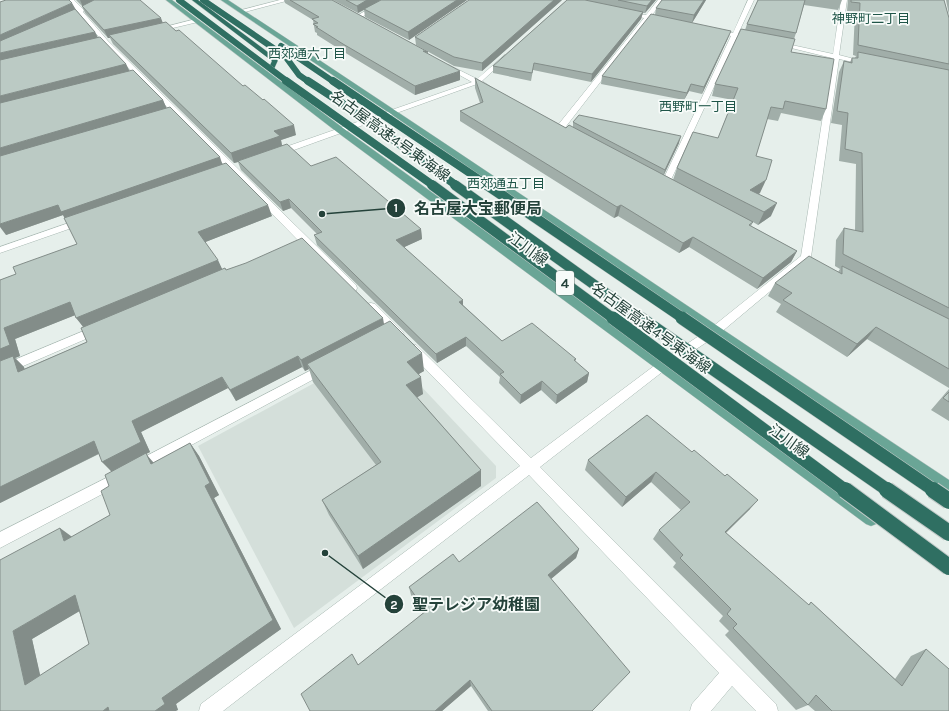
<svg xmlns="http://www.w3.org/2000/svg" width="949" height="711" font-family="Karla,'Noto Sans JP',sans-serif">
<rect width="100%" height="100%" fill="#e6efeb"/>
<!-- built -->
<path fill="#d4dfda" d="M377,349L387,350L496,466V478L294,628L198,446Z"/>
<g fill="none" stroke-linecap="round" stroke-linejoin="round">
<defs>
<path id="minor" d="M68,0H74L84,10L83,12L108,41L356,285L357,288L356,291H348L104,43Z
M280,0H290L241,13L238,11Z
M384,0H391L360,18L355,17Z
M658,0H664L651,16L666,19V21L649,19L564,129H558V125L644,18L625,14V12L646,15Z
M748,0H754L738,34L757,39L754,41L737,37L670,182L669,184H663L662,182L731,36L712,31L715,29L733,33Z
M841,0H847L839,55L870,63L867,65L839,59L811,257L719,334L666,369L540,467L776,704L778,711H756L732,686L711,711H690L692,704L719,673L529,475L223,711H199L201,704L520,466L408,351L406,348L408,345L412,344L416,345L531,458L658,363L711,328L801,256L832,58L775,44L778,42L833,54Z
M196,19L198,20V22L156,32L153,30Z
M505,55L508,57L507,58L482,81L491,87V89H487L477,84L280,155H274L273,153L274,151L472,82L445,67V65H449L477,79Z
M83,218L86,219L88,221L86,223L0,253V247Z
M371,303L375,304L402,331L404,334L402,337L398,338L394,337L367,310L365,307L367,304Z
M98,325L102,326L104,329L102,332L0,376V366Z
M325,363L329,365L331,368L329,371L143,471L138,473L133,471L131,467L133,463Z
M122,470L127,471L129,476L127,481L0,548V532Z"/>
<path id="major" d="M166,0H172L343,128L876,514L879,519L876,524L871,526L866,524L337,132Z
M221,0H228C469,158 708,321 949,480V495L944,493L391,114Z"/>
<path id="highway" d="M192,0H198L277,59L278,60L273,71L268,70L272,61Z"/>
</defs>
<!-- minor casing -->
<use href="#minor" stroke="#a8b8b2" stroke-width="1"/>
<!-- major casing -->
<use href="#major" stroke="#c2cac8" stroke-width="1"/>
<!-- highway casing -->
<use href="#highway" stroke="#c2cac8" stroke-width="1"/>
<!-- minor -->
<use href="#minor" fill="#fff" fill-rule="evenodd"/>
<!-- major -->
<use href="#major" fill="#6aa596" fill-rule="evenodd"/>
<!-- highway -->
<use href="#highway" fill="#2f6f62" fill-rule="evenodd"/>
<defs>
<path id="highway-bridge-far4" d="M179,0L288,82
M203,0L285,56L299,75L309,82
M281,46L334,82"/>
<path id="highway-bridge-far3" d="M286,81L434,186
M308,81L354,111L457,186
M333,81L489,186"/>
<path id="highway-bridge-far2" d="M432,185L614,319
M455,185L642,319
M487,185L684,319"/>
<path id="highway-bridge-far1" d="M613,318L846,491
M640,318L889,491
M682,318L935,491"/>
<path id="highway-bridge" d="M845,490L949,567
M887,490L949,533
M933,490L949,501"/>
</defs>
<!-- highway-bridge-far4 casing -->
<use href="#highway-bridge-far4" stroke="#c2cac8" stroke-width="6" stroke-linecap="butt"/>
<!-- highway-bridge-far3 casing -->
<use href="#highway-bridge-far3" stroke="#c2cac8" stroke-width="8" stroke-linecap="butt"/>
<!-- highway-bridge-far2 casing -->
<use href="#highway-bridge-far2" stroke="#c2cac8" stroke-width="11" stroke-linecap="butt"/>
<!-- highway-bridge-far1 casing -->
<use href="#highway-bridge-far1" stroke="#c2cac8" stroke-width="14" stroke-linecap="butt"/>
<!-- highway-bridge casing -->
<use href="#highway-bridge" stroke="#c2cac8" stroke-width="18" stroke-linecap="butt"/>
<!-- highway-bridge-far4 -->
<use href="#highway-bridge-far4" stroke="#2f6f62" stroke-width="6"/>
<!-- highway-bridge-far3 -->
<use href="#highway-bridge-far3" stroke="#2f6f62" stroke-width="8"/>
<!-- highway-bridge-far2 -->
<use href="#highway-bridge-far2" stroke="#2f6f62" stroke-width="10"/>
<!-- highway-bridge-far1 -->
<use href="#highway-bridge-far1" stroke="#2f6f62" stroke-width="13"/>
<!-- highway-bridge -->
<use href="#highway-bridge" stroke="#2f6f62" stroke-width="16"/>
</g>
<!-- wall -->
<path fill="#a1aea9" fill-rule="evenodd" d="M76,0H140L162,23L296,135L281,140L282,145L311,166L421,229L422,239L404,247L463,305L502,341L576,359L575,362L589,373L587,382L556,404L541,390L520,404L499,383L500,377L466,346L437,363L317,245L314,235L317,234L291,208L283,211L241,170L238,162L234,163L113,44L110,38H108L85,13L82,6Z
M284,0H332L428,52V54L460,80L415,95L344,52L317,35V33L315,32L313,20L285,3Z
M333,0H467L409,40L365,17L364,10L358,13Z
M562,0L482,71L454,66L416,45L415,37Z
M567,0H656L645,13H643L641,19L591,82L533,70L531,81L493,73V66Z
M662,0H706L692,23L655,15L656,8Z
M758,0H842L838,10L804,5L796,33L794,39L791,52L826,109L821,121L781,113L778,121L767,119L756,156L760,193L758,194L771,216L758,225L753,222L751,226L797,251L791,262L757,289L689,247L679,253L618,216L614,218L460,121V111L480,103L475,88V78L566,128L573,127V122L679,143L664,175L673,180L677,168L718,138L733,100L712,96L715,84L745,30L747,24Z
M848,0H944L949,18V388L867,339L847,357L776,312L781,304L768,296L775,283L838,272L840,269L835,266L836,240L844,228L855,231L856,164L839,161L842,125L831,123L839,72L844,61L850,62L852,58H855L856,56L853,55L855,12L847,11Z
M946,0H949V15Z
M75,9L95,32L98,38L126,64L129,71L163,100L166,108L222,164L272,216L205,242L222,269L384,324L424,371L418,374L423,394L417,397L481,470V486L363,569L329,515L322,500L376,465L313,382L309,369L305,371L302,367L236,401L228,388L141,432L150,452L146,454L154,463L190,443L199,456L219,495L214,498L281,629L176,704L178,710L0,711L72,537L110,515L109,486L111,471L99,454L0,503V280L16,274L77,244L63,215L6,235ZM75,315L83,327L87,342L24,369V367L15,358L20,356L15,339ZM79,611L89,644L40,676L32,639Z
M728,38L702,94L689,91L684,100L601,84L602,76Z
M949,389V421L931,410Z
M647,415L750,509L726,533L808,605L811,602L895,679L911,656L926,649L949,711H815L808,705L796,710L725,635L729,631L719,621L723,616L673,567L676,563L653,539L659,530L681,510L651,482L622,507L585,470L588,460Z
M579,549L576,558L551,579L593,711H488L471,686L442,711H310L423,613L411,595L409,587L459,562Z"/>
<!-- shaded-wall -->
<path fill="#838d89" d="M80,0H98L83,7Z
M367,0H381L358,13L357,6Z
M457,0H467L409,40L408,32Z
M554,0H562L482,71V63Z
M652,0H656L645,13L647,6Z
M704,0H706L692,23L694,15Z
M72,3L76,10L0,45V35Z
M643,12L641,19L591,82L592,74Z
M161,18L164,26L109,35L110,38H108L104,30Z
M731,31L728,38L702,94L704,87Z
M95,32L99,40L0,62V53Z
M126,64L130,72L0,106V96Z
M460,71V80L415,95V86Z
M691,84L689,91L684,100L687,93Z
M163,100L167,109L0,159V148Z
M294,125L296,135L281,140L282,146L238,161V162L234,163L231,153L274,131Z
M681,136L679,143L663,176L665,170Z
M220,157L223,166L67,222L63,215L6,235L0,227V224L58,205Z
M766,180L760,193L744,203L750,190Z
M289,199L291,208L283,211L280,202Z
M777,203L771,216L758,225L764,212Z
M268,205L272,216L203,243L198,232Z
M621,205L618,216L614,218L617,207Z
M421,229L422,239L398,250L396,240Z
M693,237L689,247L679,253L683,243Z
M797,251L791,262L757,289L763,278Z
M218,260L223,271L85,329L76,318Z
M463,300V309L459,302Z
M70,302L78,314L15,339L20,356L15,358L24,367L29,383L18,372L0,364V349L4,328Z
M383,318L385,330L307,364L309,369L305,371L301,360Z
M876,327L867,339L847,357L857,344Z
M466,337V346L437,363L436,354Z
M422,353L424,371L409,380L407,362Z
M298,356L302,367L236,401L230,390Z
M589,373L587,382L556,404L557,395Z
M222,377L228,388L141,432L150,452L146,454L156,466L112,472L102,462L132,421Z
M421,377L423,394L409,402L406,385Z
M542,381L541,390L520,404L521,395Z
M94,441L104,451L0,503V487Z
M190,443L199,456L219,495L214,498L281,629L176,704L178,710L176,711H155L162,698L205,486Z
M481,470V486L363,569L358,556Z
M656,472L651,482L622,507L626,497Z
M758,500L750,509L717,541L725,532Z
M60,528L75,539L64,541Z
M579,549L576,558L545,584L548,575Z
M75,595L90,605L32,639L44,692L25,685L13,631Z
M470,680L471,686L442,711H435Z
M108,707L118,711H103Z"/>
<!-- building -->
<path fill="#bbcac4" stroke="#838d89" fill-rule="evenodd" d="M6,0H69L72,3L0,35V2Z
M94,0H140L161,18L104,30L82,6Z
M290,0H332L428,52L423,51L460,71L415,86L343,44L316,27H318L313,24L318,23L312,19L319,17Z
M346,0H367L357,6Z
M381,0H457L408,32L364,9Z
M469,0H554L482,63L454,57L415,37Z
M567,0H585L643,12L592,74L534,63L532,73L493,66Z
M618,0H652L647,6Z
M662,0H704L694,15L656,8Z
M758,0H805L796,33L747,24Z
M851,0H944L949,18V64L858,45L860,3L851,2Z
M75,9L95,32L0,53V41Z
M651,14L731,31L704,87L691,84L687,93L602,76Z
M166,22L176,31L179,30L243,86L245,85L263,100L264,99L294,125L274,131L280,136L231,153L109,35Z
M741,29L795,39L791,52L834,59L826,109L785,101L783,109L771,107L756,156L772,160L766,180L750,190L777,203L764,212L677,168L693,132L718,138L738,88L715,84Z
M100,37L126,64L0,96V60Z
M858,52L949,70V308L843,254L844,228L863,232L862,153L845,149L848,113L837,111L844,61L852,63V58H858Z
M133,70L163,100L0,148V103Z
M475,78L566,128L569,125L753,222L749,225L797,251L763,278L693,237L683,243L621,205L617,207L460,111L483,102Z
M170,107L220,157L61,212L58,205L0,224V156Z
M579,115L681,136L665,170L573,122Z
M287,144L311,166L336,157L421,229L396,240L463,300L459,302L502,341L532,323L576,359L574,360L589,373L557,395L542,381L521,395L500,374L504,372L466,337L436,354L314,235L322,232L289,199L280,202L238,161Z
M226,163L268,205L198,232L218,260L76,318L70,302L4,328L10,345L0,349V280L16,274L13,267L77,244L64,218Z
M302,238L383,318L301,360L298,356L230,390L222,377L132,421L141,442L102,462L94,441L0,487V361L13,356L18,372L87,342L81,328L225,268L226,270L246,263Z
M809,256L842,274V266L949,319V369L876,327L857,344L783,300L792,293L775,283Z
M390,321L422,353L407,362L421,377L406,385L481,470L358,556L322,500L381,462L307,364Z
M949,392V402L943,398Z
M647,415L692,452L694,450L725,476L727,474L758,500L725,532L809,605L811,602L902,686L926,649L949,669V711H832L816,695L808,705L733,628L737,624L727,614L731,609L680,558L683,555L659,530L690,502L656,472L626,497L588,460Z
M190,443L210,483L205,486L273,620L162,698L165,704L155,711H109L108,707L103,711H0V560L60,528L64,541L110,515L101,491L109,486L105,475L146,453L151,464ZM75,595L89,644L25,685L13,631Z
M537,502L579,549L548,575L630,672L592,711H492L470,680L435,711H310L301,694L352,654L358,665L426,611L409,587L453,554L459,562Z"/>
<g text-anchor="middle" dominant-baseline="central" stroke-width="3.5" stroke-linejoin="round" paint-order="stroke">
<!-- far-neighbourhood labels -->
<g font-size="13" fill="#1f5548" stroke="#f7fbf9">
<text x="871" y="18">神野町二丁目</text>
<text x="307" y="53">西郊通六丁目</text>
<text x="698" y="106">西野町一丁目</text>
<text x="506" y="183">西郊通五丁目</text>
</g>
<!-- shield labels -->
<rect fill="#f7fbf9" stroke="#637a73" stroke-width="1" x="556" y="271" width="18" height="24" rx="3"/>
<g font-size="14" font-weight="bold" fill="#24423a">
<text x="565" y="283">4</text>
</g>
<!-- street labels -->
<g font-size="15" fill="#24423a" stroke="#f7fbf9">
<text transform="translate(390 136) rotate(36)">名古屋高速4号東海線</text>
<text transform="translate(528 249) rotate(36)">江川線</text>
<text transform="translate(651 328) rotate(36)">名古屋高速4号東海線</text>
<text transform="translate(789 441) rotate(36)">江川線</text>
</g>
</g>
<!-- callouts -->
<path fill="none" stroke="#24423a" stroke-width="1.5" d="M322 214L396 208M325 553L394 604"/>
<g fill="#24423a" stroke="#f7fbf9" stroke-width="1.5">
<circle cx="322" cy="214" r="4"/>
<circle cx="325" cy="553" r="4"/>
<circle cx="396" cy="208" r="10"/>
<circle cx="394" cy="604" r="10"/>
</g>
<g font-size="12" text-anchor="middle" font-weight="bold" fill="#fff">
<text x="396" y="212">1</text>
<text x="394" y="609">2</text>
</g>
<g font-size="16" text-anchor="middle" font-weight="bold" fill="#24423a" stroke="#f7fbf9" stroke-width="3.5" stroke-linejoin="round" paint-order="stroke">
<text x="478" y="214">名古屋大宝郵便局</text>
<text x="476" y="610">聖テレジア幼稚園</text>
</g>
</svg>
